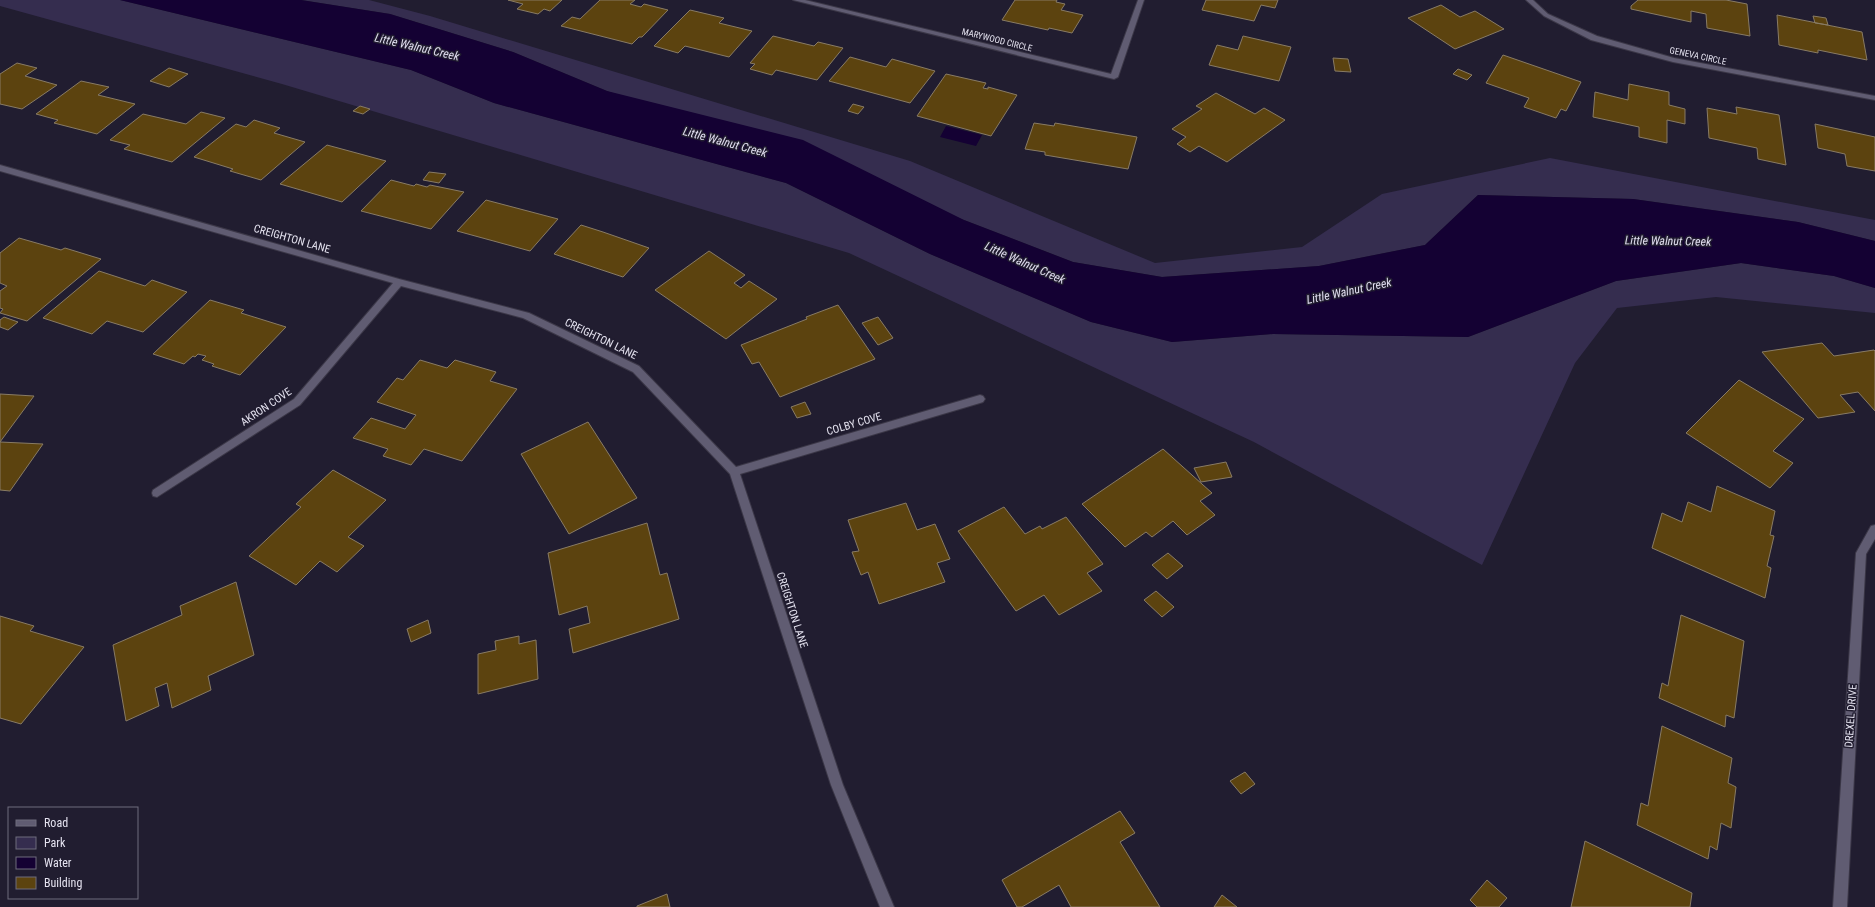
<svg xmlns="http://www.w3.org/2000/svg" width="1875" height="907" font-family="'Roboto Condensed',sans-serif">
<rect width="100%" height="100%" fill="#211d30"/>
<!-- green -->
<path fill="#352d4f" d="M0,0H120L411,70L494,103L786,183L930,254L1091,322L1172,342L1273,334L1468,337L1616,281L1741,263L1834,276L1875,288V313L1716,297L1617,308L1575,363L1482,565L1254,442L849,253L282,84L0,6Z
M301,0H369L430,16L910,161L1155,263L1302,247L1382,194L1550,158L1875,220V241L1798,222L1633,199L1478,195L1425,245L1319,266L1162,277L1073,262L964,220L607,91L513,52L390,14Z"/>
<!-- water -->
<path fill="#140133" d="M120,0H301L390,14L513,52L607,91L803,140L964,220L1073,262L1162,277L1319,266L1425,245L1478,195L1633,199L1798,222L1875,241V288L1834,276L1741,263L1616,281L1468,337L1273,334L1172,342L1091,322L930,254L786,183L494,103L411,70Z
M946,126L982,135L976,146L940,137Z"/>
<!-- building -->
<path fill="#5c430f" stroke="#887b65" d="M508,0H562L550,11L544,9L538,14L517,9L523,4Z
M600,0H635L630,4L641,7L644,4L668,10L642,37H639L632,44L561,26L572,17L580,19Z
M1015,0H1057L1056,2L1065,4L1061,10L1083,15L1072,33L1049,28L1048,30L1002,20Z
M1206,0H1278L1275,8L1261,5L1254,21L1202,10Z
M1638,0H1726L1747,4L1750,36L1707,28L1706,14L1691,11V22L1631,9V6Z
M1441,5L1460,17L1475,11L1504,29L1455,49L1408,18Z
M690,10L724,18L719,23L752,31L729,57L685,46L678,53L654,46Z
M1777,15L1862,32L1867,60L1818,50V53L1779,45Z
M1813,16L1826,18L1828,25L1815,23Z
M773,36L814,46L818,42L843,48L817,80L776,70L772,75L750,69L755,64L750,63Z
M1243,36L1291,47L1279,81L1209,65L1217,45L1238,50Z
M1503,55L1581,82L1566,111L1561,109L1556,118L1524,107L1529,98L1486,83Z
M850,57L886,67L892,59L935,71L910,103L829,81Z
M1333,58L1348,59L1351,72L1335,71Z
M17,63L37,68L25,76L57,85L22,109L0,104V74Z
M169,68L188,74L169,87L150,81Z
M1458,69L1472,75L1467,80L1453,74Z
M946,74L986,83L983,88L988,89V87L1017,95L991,136L917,116Z
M81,81L109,87L98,95L135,104L97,134L54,123L58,120L36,114Z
M1629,84L1669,92V105L1685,109V124L1667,120V143L1639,137V127L1593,117L1595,92L1628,100Z
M1216,93L1255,114L1264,108L1285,120L1227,162L1199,146L1190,152L1177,144L1186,137L1172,129L1202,109L1196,106Z
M853,104L864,107L858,114L848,111Z
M360,106L370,109L363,114L353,111Z
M1736,107L1779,115L1786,165L1758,159L1757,148L1709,138L1707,108L1737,114Z
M201,112L225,118L172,162L124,149L130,145L110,140L143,114L186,124Z
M254,120L280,128L274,133L305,142L261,180L230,171L233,169L194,157L236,124L246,127Z
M1034,123L1054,126L1055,123L1137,137L1128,169L1045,155V152L1025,149Z
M1815,124L1875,137V171L1847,166L1845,154L1818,148Z
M327,145L364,155L386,161L342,202L280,184Z
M429,172L446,174L439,183L423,180Z
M391,180L414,186L416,184L427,187L430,185L464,192L431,229L361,211Z
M486,200L558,219L530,251L457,231Z
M581,225L603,232L649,248L623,277L554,254Z
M19,238L61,250L65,248L101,259L27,321L0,313L3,309L0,308V291L7,286L0,283V253Z
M709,251L745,275L734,283L741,288L749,281L777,299L726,339L655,290Z
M99,271L145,286L152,280L187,292L143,332L107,321L92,334L43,318Z
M210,300L244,310L241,313L286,327L240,375L212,366L214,364L202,360L206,356L198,354L195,357L193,356L184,364L153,354Z
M838,305L875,359L780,397L759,362L752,364L741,345L807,319L806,317Z
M4,317L18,322L8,330L0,327V320Z
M878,317L893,338L878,345L862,323Z
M1822,343L1834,356L1874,350L1875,351V411L1858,392L1840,395L1855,412L1818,418L1762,352Z
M420,360L447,368L455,360L496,372L490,381L517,389L462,461L424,449L411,465L383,456L388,449L353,438L371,418L405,429L416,415L377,402L397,378L403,380Z
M1739,380L1804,419L1773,451L1793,463L1770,488L1686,433Z
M0,394L34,396L0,442L43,444L10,491L0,490Z
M805,402L811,414L797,418L791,407Z
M588,422L637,498L569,534L521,454Z
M1163,449L1212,493L1200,501L1215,515L1187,535L1173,521L1152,537L1146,532L1125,547L1082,504Z
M1226,462L1232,477L1201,482L1194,468Z
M333,470L386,500L348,537L364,546L337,572L320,561L296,585L249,556L301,507L296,504Z
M1717,486L1775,511L1770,535L1774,536L1767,566L1771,568L1765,598L1652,548L1662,513L1682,522L1688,502L1711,512Z
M906,503L917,530L935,524L950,559L937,563L945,582L879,604L868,572L861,575L852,552L859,551L848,520Z
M1004,507L1025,534L1040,526L1042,529L1066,517L1103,564L1087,573L1102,591L1059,615L1044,595L1016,611L958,531Z
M647,523L660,575L667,573L679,619L573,653L569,629L590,623L587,606L559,615L548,553Z
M1168,553L1183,566L1167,579L1152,565Z
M236,582L254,655L208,676L211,690L172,708L167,683L155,688L159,706L126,721L113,645L182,615L180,606Z
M1156,591L1174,607L1162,617L1144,600Z
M1681,615L1744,641L1734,718L1726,715L1725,727L1659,698L1662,683L1668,686Z
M0,616L34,626L30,631L84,647L21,724L0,718Z
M428,620L431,633L411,642L407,629Z
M519,636V644L536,640L538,679L478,694V654L496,650L495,641Z
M1662,726L1732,758L1728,783L1736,787L1731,828L1721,823L1717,850L1710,846L1708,859L1637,825L1641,803L1648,806Z
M1245,772L1255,784L1241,794L1230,781Z
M1120,811L1135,833L1120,842L1160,907H1071L1059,885L1022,907H1017L1002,880Z
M1585,841L1692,893L1690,907H1571Z
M1487,880L1507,898L1499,907H1477L1470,900Z
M667,894L670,907H637V906Z
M1222,895L1237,907H1214Z"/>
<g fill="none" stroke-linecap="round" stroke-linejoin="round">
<defs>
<path id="minor" d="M793,0H805L1111,74L1138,0H1144L1118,77L1114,79Z
M1526,0H1533L1548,14L1597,36L1674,58L1875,96V100L1673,62L1591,40L1544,16Z
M0,165L399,279L529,313L639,366L736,467L980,395L983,396L985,399L983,402L980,403L740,474L843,785L894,907H880L831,785L730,474L633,372L523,318L401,286L300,405L157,497L153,496L152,493L153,490L294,399L393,283L0,171Z
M1875,525V539L1866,554L1847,907H1833L1856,553L1871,526Z"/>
</defs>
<!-- minor casing -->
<use href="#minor" stroke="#3b3747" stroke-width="2"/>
<!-- minor -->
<use href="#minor" fill="#605c72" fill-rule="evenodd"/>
</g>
<g text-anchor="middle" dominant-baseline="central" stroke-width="3" stroke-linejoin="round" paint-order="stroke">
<!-- far-street labels -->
<g font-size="9" fill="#e5e3f0" stroke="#211d30">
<text transform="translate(997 40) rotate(14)">MARYWOOD CIRCLE</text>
<text transform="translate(1698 56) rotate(12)">GENEVA CIRCLE</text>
</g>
<!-- street labels -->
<g font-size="11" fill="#e5e3f0" stroke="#211d30">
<text transform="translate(292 239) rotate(16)">CREIGHTON LANE</text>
<text transform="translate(601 339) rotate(26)">CREIGHTON LANE</text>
<text transform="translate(266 407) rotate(-34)">AKRON COVE</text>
<text transform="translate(854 424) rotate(-16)">COLBY COVE</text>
<text transform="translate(792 610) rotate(72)">CREIGHTON LANE</text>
<text transform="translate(1851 716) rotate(-86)">DREXEL DRIVE</text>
</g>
<!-- water labels -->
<g font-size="12" font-style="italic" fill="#e1def0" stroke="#211d30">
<text transform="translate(417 47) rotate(13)">Little Walnut Creek</text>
<text transform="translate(725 142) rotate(15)">Little Walnut Creek</text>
<text transform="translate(1668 241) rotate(1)">Little Walnut Creek</text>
<text transform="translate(1025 263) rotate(24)">Little Walnut Creek</text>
<text transform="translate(1349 291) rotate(-12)">Little Walnut Creek</text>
</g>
</g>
<!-- legend -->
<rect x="8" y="807" width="130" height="92" fill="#211d30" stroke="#6f6c7d"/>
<rect x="16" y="820" width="20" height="6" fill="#605c72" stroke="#6f6c7d"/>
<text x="44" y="827" font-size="12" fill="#e5e3f0">Road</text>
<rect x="16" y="837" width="20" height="12" fill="#352d4f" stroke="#6f6c7d"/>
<text x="44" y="847" font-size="12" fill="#e5e3f0">Park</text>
<rect x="16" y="857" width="20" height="12" fill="#140133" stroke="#6f6c7d"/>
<text x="44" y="867" font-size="12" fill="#e5e3f0">Water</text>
<rect x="16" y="877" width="20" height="12" fill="#5c430f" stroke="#6f6c7d"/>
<text x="44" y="887" font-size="12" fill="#e5e3f0">Building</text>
</svg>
